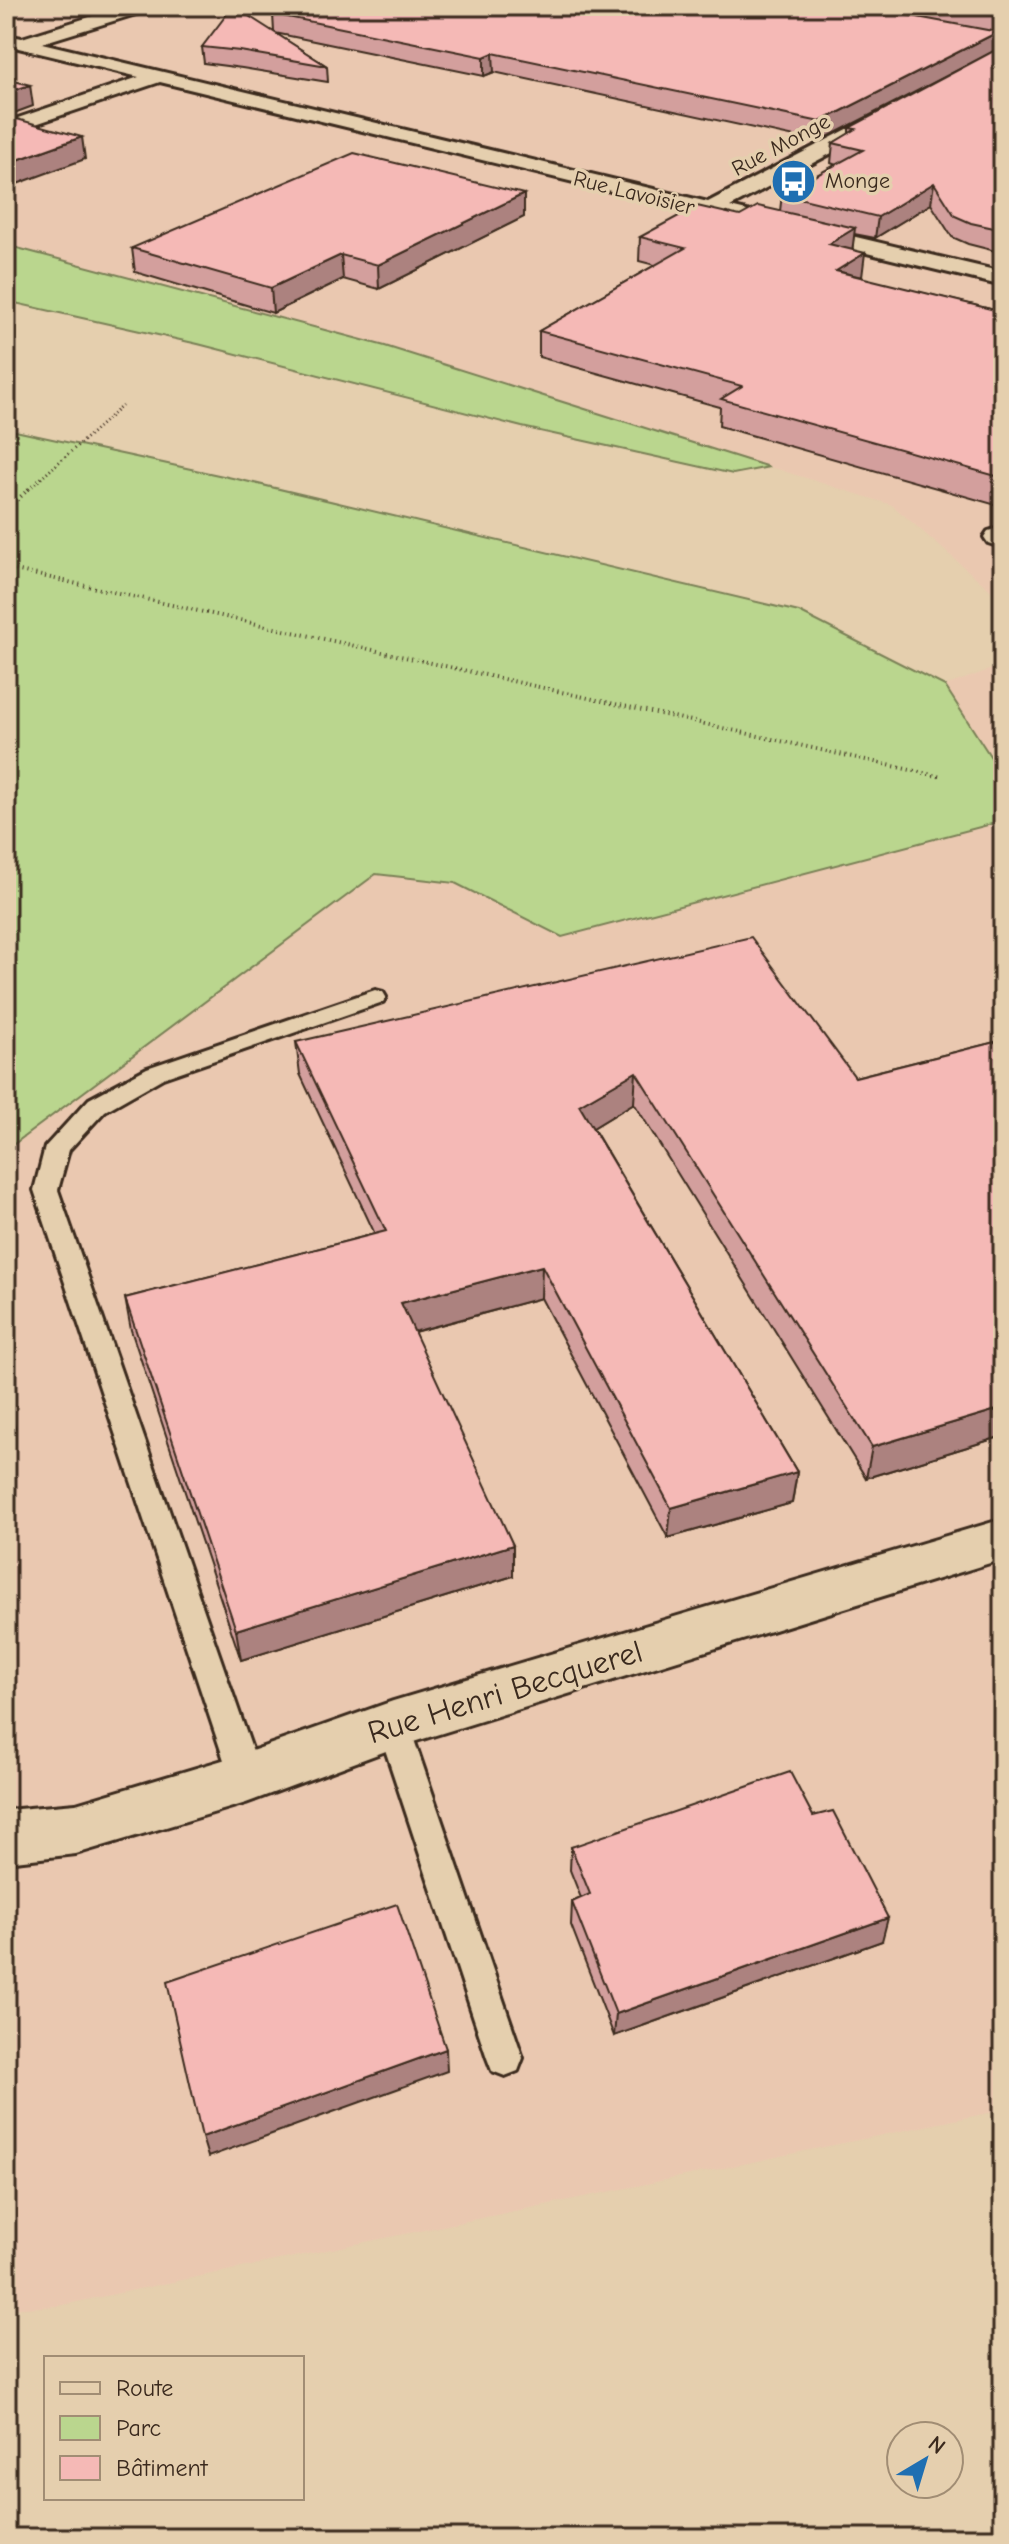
<svg xmlns="http://www.w3.org/2000/svg" width="1009" height="2544" font-family="'Comic Neue',sans-serif">
<rect width="100%" height="100%" fill="#e5cfae"/>
<filter id="ink" filterUnits="userSpaceOnUse"><feTurbulence type="fractalNoise" baseFrequency=".0125" numOctaves="2"/><feDisplacementMap in="SourceGraphic" scale="16" xChannelSelector="R" yChannelSelector="G"/><feConvolveMatrix kernelMatrix="1 2 1 2 8 2 1 2 1" color-interpolation-filters="sRGB"/></filter>
<g filter="url(#ink)">
<!-- built -->
<path fill="#eac8b0" d="M6,6H1003V601L892,505L385,346L6,245Z
M1003,665V776L945,686Z
M1003,821V2110L57,2306L6,2309V1150L376,873L455,883L562,937Z"/>
<!-- green -->
<path fill="#bad68e" stroke="#7a8056" stroke-width="2" d="M6,245L385,346L769,467L733,474L522,427L198,344L6,301Z
M6,429L237,479L799,612L945,686L1003,776V821L562,937L455,883L376,874L6,1150Z"/>
<g fill="none" stroke-linecap="round" stroke-linejoin="round">
<defs>
<path id="service" d="M878,6H891L865,19L856,17Z
M375,990L383,992L386,997L383,1002L163,1078L105,1111L69,1150L58,1190L262,1778L257,1788L246,1792L235,1788L230,1778L34,1190L45,1147L89,1099L147,1068Z
M393,1711L404,1715L409,1725L523,2058L518,2071L505,2076L492,2071L487,2058L377,1725L382,1715Z"/>
<path id="minor" d="M125,6H152L149,10L42,43L708,202L880,112H894L897,116L894,120L730,207L1003,272V286L160,82L6,134V122L139,77L6,45V35L22,38Z
M998,528L1003,530V548L988,543L984,537L988,531Z
M1003,1519V1559L394,1748L246,1803L76,1854L6,1862V1810L76,1804L246,1753L393,1701Z"/>
</defs>
<!-- service casing -->
<use href="#service" stroke="#3b2a1e" stroke-width="6"/>
<!-- minor casing -->
<use href="#minor" stroke="#3b2a1e" stroke-width="6"/>
<!-- path-far1 -->
<path stroke="#3b2a1e" stroke-width="3" stroke-dasharray="1 3" stroke-linecap="butt" d="M29,489L122,406"/>
<!-- path -->
<path stroke="#3b2a1e" stroke-width="4" stroke-dasharray="1 4" stroke-linecap="butt" d="M6,510L31,487
M6,568L942,777"/>
<!-- service -->
<use href="#service" fill="#e5cfae" fill-rule="evenodd"/>
<!-- minor -->
<use href="#minor" fill="#e5cfae" fill-rule="evenodd"/>
</g>
<!-- wall -->
<path fill="#d39f9d" stroke="#3b2a1e" stroke-width="2" d="M296,6H871L868,8L883,11L884,6H1003V36L998,35L995,50L1003,46V253L968,244L952,237L931,204L875,238L854,234L852,250L861,278L1003,312V507L719,426L720,407L539,357V331L655,265L639,261L640,237L740,216L780,211L782,194L836,165L831,163L833,143L849,134V128L979,59L818,142L494,72L484,76L275,33L327,66L328,82L242,68L204,63L202,47L274,32L273,14Z
M524,194V217L379,289L343,279L273,313L135,272L132,248Z
M1003,1040V1436L866,1478L634,1103L593,1128L797,1472L792,1503L668,1538L541,1298L414,1332L513,1576L241,1660L131,1330L125,1298L375,1234L300,1074L296,1042L855,1077Z
M813,1816L882,1941L614,2036L571,1925L572,1902L581,1898L570,1870L571,1847Z"/>
<!-- shaded-wall -->
<path fill="#ac827f" stroke="#3b2a1e" stroke-width="2" d="M998,32L995,51L818,142L820,122Z
M493,53L494,72L484,76V57Z
M30,85L33,106L6,116V93Z
M82,137L85,159L6,188V164Z
M934,183L931,204L875,238L878,217Z
M524,194V217L379,289L378,265Z
M855,228L852,253L829,244Z
M865,253L862,277L836,271Z
M341,255L343,279L273,313L271,288Z
M636,1072L634,1103L578,1137L579,1105Z
M542,1266L541,1298L402,1335L401,1303Z
M7,1396L15,1428L6,1436V1397Z
M1003,1408V1436L866,1478L872,1447Z
M797,1472L792,1503L668,1538L671,1508Z
M513,1545V1576L241,1660L236,1630Z
M888,1918L882,1941L614,2036L616,2014Z
M446,2049L447,2071L208,2157L202,2137Z"/>
<!-- building -->
<path fill="#f5b9b6" stroke="#3b2a1e" stroke-width="2" d="M233,6L327,66L240,51L202,47Z
M296,6H858L998,32L820,122L493,53L484,57L273,14Z
M944,6H1003V17Z
M1003,46V230L971,223L955,216L934,183L878,217L782,194L863,150L833,143L856,129L849,128Z
M6,79L30,85L6,93Z
M6,116L82,137L6,164Z
M354,153L524,194L378,265L341,255L271,288L132,248Z
M697,206L740,216L758,206L855,228L829,244L865,253L836,271L1003,312V478L721,399L742,386L539,331L685,248L640,237Z
M751,937L855,1077L1003,1040V1408L872,1447L636,1072L579,1105L797,1472L671,1508L542,1266L401,1303L513,1545L236,1630L125,1298L386,1231L296,1042Z
M790,1772L813,1816L833,1811L888,1918L616,2014L572,1902L590,1894L571,1847Z
M397,1904L446,2049L202,2137L167,1982Z"/>
</g>
<!-- icons -->
<defs>
<symbol id="bus-disc" viewBox="-11 -11 22 22"><circle r="9.5" fill="#1f6fb2" stroke="#e5cfae"/><path d="M-5-6H5V4H4V6H2V4H-2V6H-4V4H-5ZM-3.5-4V0h7V-4ZM-3.5 1.2v1.5H-2V1.2ZM2 1.2v1.5H3.5V1.2Z" fill="#fff"/></symbol>
</defs>
<g fill-rule="evenodd">
<use href="#bus-disc" x="768" y="156" width="51" height="51"/>
</g>
<g text-anchor="middle" dominant-baseline="central" stroke-width="7" stroke-linejoin="round" paint-order="stroke">
<!-- far-street labels -->
<g font-size="22" fill="#3b2a1e" stroke="#e5cfae">
<text transform="translate(781 145) rotate(-28)">Rue Monge</text>
<text transform="translate(634 193) rotate(14)">Rue Lavoisier</text>
</g>
<!-- far-poi labels -->
<g font-size="22" fill="#3b2a1e" stroke="#e5cfae" text-anchor="start">
<text x="825" y="181">Monge</text>
</g>
<!-- near-street labels -->
<g font-size="32" fill="#3b2a1e" stroke="#e5cfae">
<text transform="translate(505 1692) rotate(-17)">Rue Henri Becquerel</text>
</g>
</g>
<!-- margin -->
<rect width="1009" height="2544" fill="none" stroke="#e5cfae" stroke-width="32"/>
<rect x="16" y="16" width="977" height="2512" fill="none" stroke="#3b2a1e" stroke-width="3" filter="url(#ink)"/>
<!-- legend -->
<rect x="44" y="2356" width="260" height="144" fill="#e5cfae" stroke="#a18d74" stroke-width="2"/>
<rect x="60" y="2382" width="40" height="12" fill="#e5cfae" stroke="#a18d74" stroke-width="2"/>
<text x="116" y="2396" font-size="24" fill="#3b2a1e">Route</text>
<rect x="60" y="2416" width="40" height="24" fill="#bad68e" stroke="#a18d74" stroke-width="2"/>
<text x="116" y="2436" font-size="24" fill="#3b2a1e">Parc</text>
<rect x="60" y="2456" width="40" height="24" fill="#f5b9b6" stroke="#a18d74" stroke-width="2"/>
<text x="116" y="2476" font-size="24" fill="#3b2a1e">Bâtiment</text>
<!-- north arrow -->
<g transform="translate(925 2460) rotate(38)"><circle r="38" fill="#e5cfae" stroke="#a18d74" stroke-width="2"/>
<path d="M0-6L14 30L0 20L-14 30Z" fill="#1f6fb2"/>
<text y="-12" font-size="22" font-weight="bold" text-anchor="middle" fill="#3b2a1e">N</text>
</g>
</svg>
